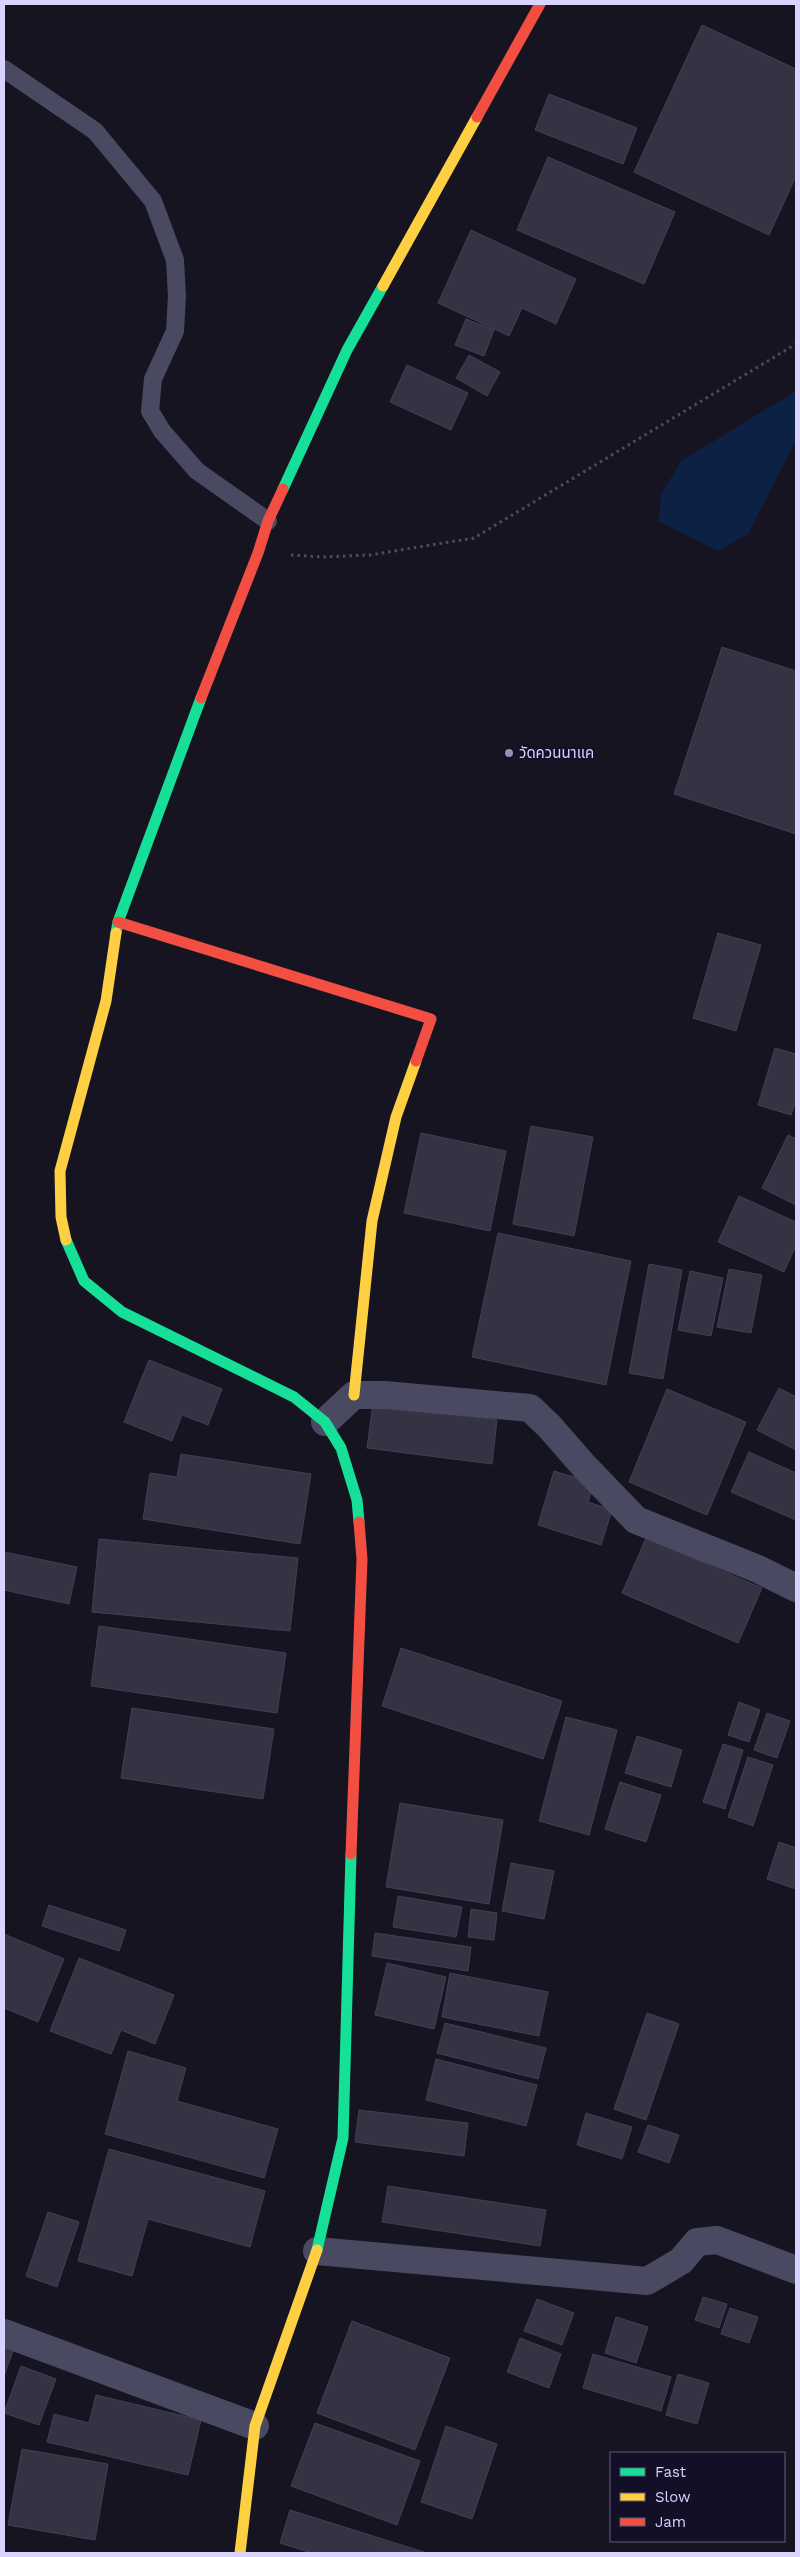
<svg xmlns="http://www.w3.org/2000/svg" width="800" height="2557" font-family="'Work Sans','Noto Sans Thai',sans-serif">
<rect width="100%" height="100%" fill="#161421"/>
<!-- water -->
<path fill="#0d2144" d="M796,391V440L748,534L718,551L658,521L662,493L681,461Z"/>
<!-- building -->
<path fill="#343243" stroke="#433f54" d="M702,25L796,69V176L769,235L634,172Z
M549,94L637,128L623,164L535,130Z
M548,157L675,212L644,284L517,230Z
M471,230L576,279L556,324L522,308L509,336L438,303Z
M466,319L494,330L484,356L455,345Z
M469,355L500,372L487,396L456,378Z
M407,365L468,393L451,430L390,402Z
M722,647L796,671V834L674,794Z
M718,933L761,945L736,1031L693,1018Z
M775,1048L796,1054V1100L791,1115L758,1105Z
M531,1126L593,1137L574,1236L513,1224Z
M421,1133L506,1151L490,1231L404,1213Z
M788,1135L796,1139V1205L762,1188Z
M739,1196L796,1222V1245L784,1272L718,1242Z
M498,1233L631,1261L606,1385L472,1357Z
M649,1264L682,1270L663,1379L629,1373Z
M729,1269L762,1275L751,1333L717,1327Z
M690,1271L723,1278L711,1336L678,1330Z
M149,1360L222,1389L208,1425L182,1415L172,1441L124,1422Z
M779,1388L796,1397V1450L757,1430Z
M667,1389L746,1422L707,1515L629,1482Z
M373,1404L497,1420L492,1464L367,1448Z
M749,1452L796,1473V1520L731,1492Z
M181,1454L311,1474L300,1544L143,1519L150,1473L177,1477Z
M554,1471L594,1483L588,1502L612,1510L601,1545L538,1525Z
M646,1538L762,1588L738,1643L622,1593Z
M99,1539L298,1558L290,1631L92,1612Z
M4,1552L77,1567L69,1604L4,1590Z
M99,1626L286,1653L277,1713L91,1686Z
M401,1648L562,1701L543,1759L382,1706Z
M739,1702L760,1710L749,1742L728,1735Z
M132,1708L274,1729L263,1799L121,1778Z
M767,1713L790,1721L777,1758L754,1750Z
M566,1717L617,1730L589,1835L539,1821Z
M637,1736L682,1750L671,1787L625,1773Z
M723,1744L743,1750L725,1809L703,1802Z
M748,1757L773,1765L753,1826L728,1817Z
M620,1782L661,1795L646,1842L605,1829Z
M400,1803L503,1820L489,1904L386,1887Z
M779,1842L796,1848V1889L767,1879Z
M511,1863L554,1871L544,1919L502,1911Z
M398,1896L462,1907L456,1937L393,1927Z
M49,1905L126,1930L119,1951L42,1926Z
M471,1909L497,1913L494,1940L468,1937Z
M375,1933L471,1947L468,1971L372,1956Z
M4,1934L64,1959L38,2022L4,2008Z
M79,1958L174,1995L155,2044L121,2030L111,2054L50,2031Z
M387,1963L446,1977L434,2029L375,2015Z
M450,1973L548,1992L539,2036L442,2017Z
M647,2013L679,2024L646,2120L614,2109Z
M445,2023L546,2048L538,2079L437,2053Z
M128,2051L186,2068L177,2101L278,2129L264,2178L105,2134Z
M436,2059L537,2085L526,2126L426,2100Z
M359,2110L468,2123L464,2156L355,2142Z
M586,2113L632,2127L622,2159L577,2145Z
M648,2125L679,2135L669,2163L638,2152Z
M109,2149L265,2191L250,2247L148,2219L132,2276L78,2261Z
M388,2186L546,2210L540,2246L382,2222Z
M48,2212L79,2222L57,2287L26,2276Z
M703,2297L727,2304L719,2328L695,2320Z
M537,2299L574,2313L562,2345L524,2331Z
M730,2308L758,2317L749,2343L721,2334Z
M616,2317L648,2327L636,2363L605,2353Z
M352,2321L450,2358L415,2450L317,2413Z
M4,2335L17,2340L4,2376Z
M520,2338L561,2354L549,2388L507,2372Z
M593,2354L671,2377L661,2411L583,2388Z
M21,2366L56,2379L39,2425L4,2413Z
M678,2374L709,2383L697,2424L666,2415Z
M96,2395L201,2420L188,2475L47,2442L54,2414L89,2423Z
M315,2423L420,2461L397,2525L291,2486Z
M446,2426L497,2444L472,2519L421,2502Z
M22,2449L108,2464L95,2540L8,2525Z
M290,2510L424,2552L312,2553L280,2543Z"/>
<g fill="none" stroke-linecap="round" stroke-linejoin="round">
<!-- path -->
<path stroke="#44505f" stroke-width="3" stroke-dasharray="2.5 4" stroke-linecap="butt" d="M291,555L322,557L370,555L474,538L796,344"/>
<!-- lane -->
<path stroke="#4a4962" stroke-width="18" d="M4,69L95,131L153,201L175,260L177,296L175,331L153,379L150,411L162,431L197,471L268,521"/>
<!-- street -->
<path stroke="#4a4962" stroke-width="28" d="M325,1422L354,1395H385L530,1408L549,1426L583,1465L636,1520L758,1569L796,1588
M317,2251L647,2281L681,2261L697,2242L717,2240L796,2270
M4,2333L255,2426"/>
<!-- fast -->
<path stroke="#16e098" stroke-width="11" d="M283,489L347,350L383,286
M116,933L118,922L201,698
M66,1240L84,1281L122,1312L294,1397L325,1422L341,1448L357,1500L359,1522
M317,2250L343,2138L351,1854"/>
<!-- slow -->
<path stroke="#ffcf43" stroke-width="11" d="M383,286L477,117
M66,1240L61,1217L60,1171L106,1001L116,933
M354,1395L372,1221L396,1117L416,1061
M240,2553L255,2426L317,2250"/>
<!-- jam -->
<path stroke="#f24e42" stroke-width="11" d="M477,117L540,4
M201,698L258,553L268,521L283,489
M118,922L431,1019L416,1061
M351,1854L362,1559L359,1522"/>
</g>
<!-- markers -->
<circle fill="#9591b1" stroke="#130f26" stroke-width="2" cx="509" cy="753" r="5"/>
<g text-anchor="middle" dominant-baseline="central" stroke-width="4.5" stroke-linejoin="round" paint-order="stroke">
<!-- poi labels -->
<g font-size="15" fill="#d9d4ff" stroke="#130f26" text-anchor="start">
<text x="519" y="753">วัดควนนาแค</text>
</g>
</g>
<!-- border -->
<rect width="800" height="2557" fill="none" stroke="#d9d4ff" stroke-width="10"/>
<!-- legend -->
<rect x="610" y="2452" width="175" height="90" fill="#130f26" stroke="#625e7d"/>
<rect x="620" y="2468" width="25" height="8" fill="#16e098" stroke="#625e7d"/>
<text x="655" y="2477" font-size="15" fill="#d9d4ff">Fast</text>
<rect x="620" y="2493" width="25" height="8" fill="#ffcf43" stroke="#625e7d"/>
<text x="655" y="2502" font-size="15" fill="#d9d4ff">Slow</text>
<rect x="620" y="2518" width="25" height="8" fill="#f24e42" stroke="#625e7d"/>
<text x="655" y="2527" font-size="15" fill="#d9d4ff">Jam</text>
</svg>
